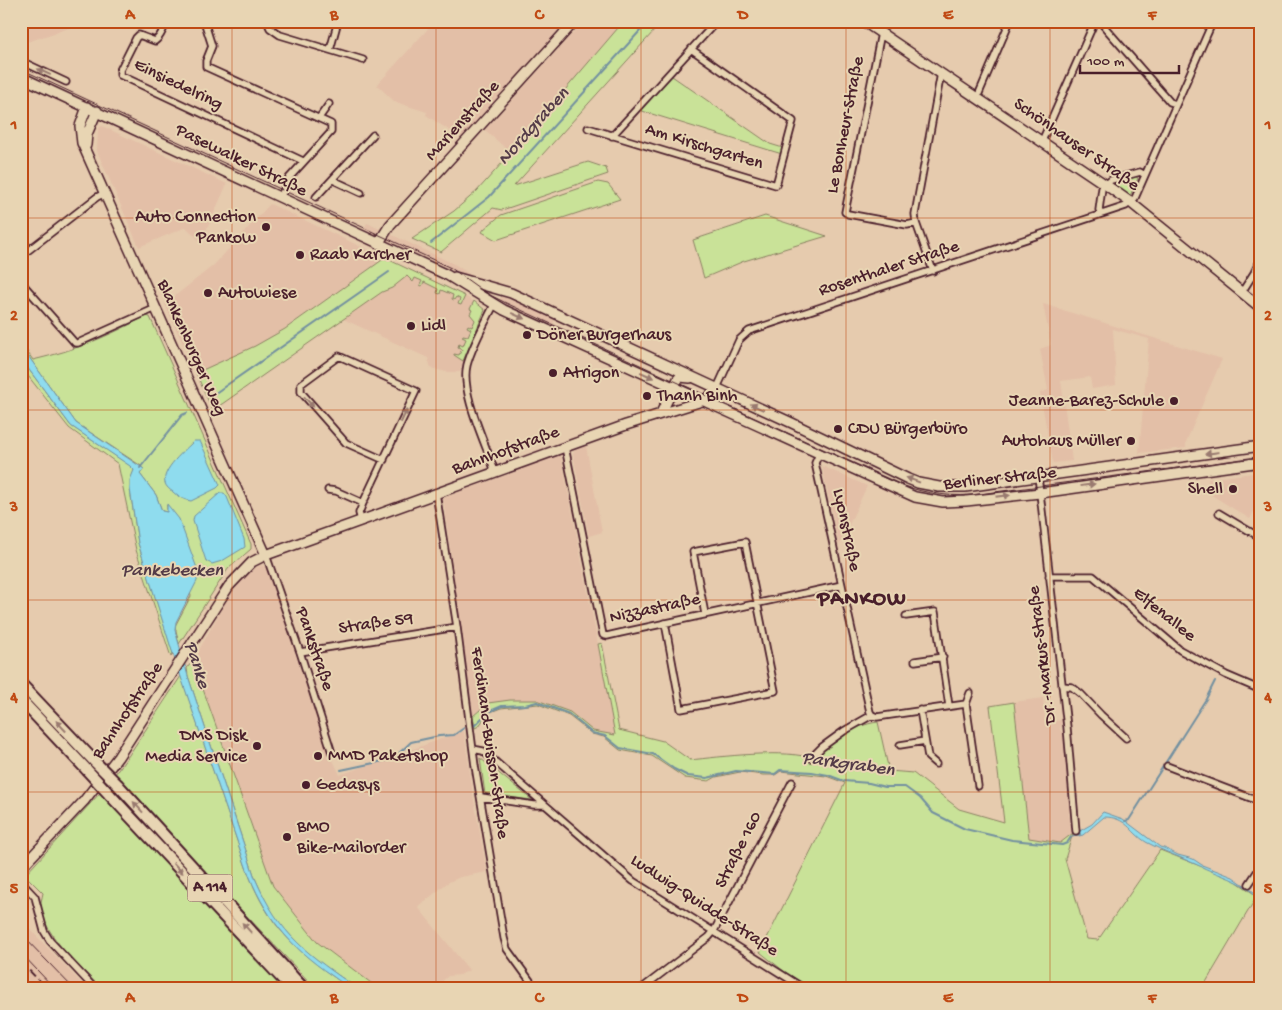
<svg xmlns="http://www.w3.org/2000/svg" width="1282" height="1010" font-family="'Gochi Hand',sans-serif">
<rect width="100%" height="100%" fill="#e6cbae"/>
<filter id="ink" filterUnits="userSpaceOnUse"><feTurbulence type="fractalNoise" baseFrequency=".02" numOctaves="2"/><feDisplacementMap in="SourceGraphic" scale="10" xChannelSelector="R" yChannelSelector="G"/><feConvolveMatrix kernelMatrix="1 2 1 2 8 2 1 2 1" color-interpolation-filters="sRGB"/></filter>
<g filter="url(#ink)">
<!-- built -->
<path fill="#e3bfa7" d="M21,21H90L21,44Z
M435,21H567L461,138L426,115L427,112L395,102L377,85Z
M584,21H631L511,153L485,130Z
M102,126L227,184L201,242L186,227L139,247L97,151L98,129Z
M270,204L385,258L285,329L255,346L196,373L165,304L214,265Z
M367,223L456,265L479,281L459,274L363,231Z
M409,269L465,296L485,310L465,355L460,372H446L431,368L428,358L343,319L382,292L392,288L404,279Z
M502,296L555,319L552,327L499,301Z
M1043,304L1222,359L1186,442V448L1139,453L1149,339L1113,329L1116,385L1092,389L1090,377L1061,381L1072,461L1053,463L1040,393L1048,390L1040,349L1051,345Z
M586,446L602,532L589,536L573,454L575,450Z
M561,455L598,644L615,735L593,731L570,712L537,700H510L488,703L473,716L443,498Z
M822,466L867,486L839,546Z
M1261,472V498L1250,519L1210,494L1208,479Z
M262,565L268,569L329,757L333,760L340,775L464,731L474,800L487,872L460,877L447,883L418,907L469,970L460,975L448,976L434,989H379L317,942L273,886L193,661L235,585L250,570Z
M1043,698L1045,722L1062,720L1060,730L1063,733L1071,811L1069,813L1073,833L1060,843L1029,839L1014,702Z
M26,925L87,989H21V927L23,928Z"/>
<!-- green -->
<path fill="#c9e298" stroke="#8a8062" d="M624,21H663L514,186L588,162L606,168L608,174L502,210L493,208L441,252L412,239L454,211L477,191L511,153Z
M672,76L770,144L783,148L782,154L639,110Z
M1135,176L1138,178L1130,196L1113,184L1115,183Z
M598,182L608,184L620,199L496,240L482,232L484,229L501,215Z
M765,216L827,236L744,261L704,278L693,240Z
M385,258L465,296L461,305L458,304L460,299L456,297L454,300L452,299L453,295L441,290L440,294L437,293L438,289L424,282L422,286L420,285L422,281L415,278L413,282L407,276L392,288L382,292L222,404L212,409L196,373L255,346L285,329Z
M474,301L485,310L463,361L454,355V354L459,355L462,349L458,347L459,344L463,346L466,339L462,337L463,335L468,336L471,329L467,327L468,325L472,327L475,320L470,314L472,310L470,309Z
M146,316L150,317L251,544V549L228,569L179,644L175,626L191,596L167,505V512L162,511L156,495L140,474L143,469L141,466L76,423L21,346V343L33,360C76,350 107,337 146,316Z
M21,359L71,426L131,466L134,470L130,489L138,543L173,653L171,657L136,550L118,464L69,428L21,367Z
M602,643L619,730L663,741L690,760C718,757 789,748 813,759C831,742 853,725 878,722L889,771L913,773L959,809L1004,822L990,706L1014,702L1029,838L1060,843L1073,833L1065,859L1087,939L1098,940L1160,850L1233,879L1257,896L1202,989H811L785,972L760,952L845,783L826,776L781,771L775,775H763L740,772L716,777L709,781L685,778L652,756L620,750L604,737L592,734L569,716L538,704L501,708L488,713L479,726L475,728L473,716L488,703L510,700H537L570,712L593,731L615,735L598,644Z
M193,661L273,886L317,942L379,989H358L319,962L301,947L277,921L267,905L255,878L188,676L187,668Z
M181,676L246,867C268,929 299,953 351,989H316L153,817L115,774L127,758Z
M480,758L532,800L485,794Z
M100,793L108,799L288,989H102C81,967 46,939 41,908C40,904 42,898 43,893L25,875Z"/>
<!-- water -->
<path fill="#8fdcee" stroke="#7390a0" d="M21,346L76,423L144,469L140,474L156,495L162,511L167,512V504L179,519L198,571L197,581L176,622L175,630L188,676L255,878C280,936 308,954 358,989C348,989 340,981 331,975C290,947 263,915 246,867L171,648L138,543L130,489V480L134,470L130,466L71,426L21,359Z
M194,441H200L220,485L217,488L191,501C184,500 178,497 173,492C170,490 166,487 165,483C161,470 185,450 194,441Z
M220,493H224L227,497L244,539L245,547L222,561L212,564L206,561L193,521L194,516Z
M1103,812L1123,819L1160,847L1164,848L1178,855L1193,859L1202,865L1233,877L1261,897V902C1247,881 1222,877 1202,867C1183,858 1164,852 1146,842C1130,832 1127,817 1104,817L1083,835L1079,836L1078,832L1092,824Z"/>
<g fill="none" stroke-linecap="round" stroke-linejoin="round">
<!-- stream -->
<path stroke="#7390a0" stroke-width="2" d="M431,243L489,197L649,21
M211,396L389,272
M140,468L182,415L187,413
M474,726L488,712L502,706L525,705L537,702L569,714L592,733L605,736L620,748L653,754L674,769L688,776L707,778L736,771L775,774L780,770L812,772L828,775L844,781L869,783L885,787H905L920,798L933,813L965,829L1012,840L1062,845L1067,843L1071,837L1080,834
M341,770L388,760L396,756L411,742L439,736L454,735L464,728
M1125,821L1129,820L1206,699L1215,681"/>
<defs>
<path id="street" d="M174,21C160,25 165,34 155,41L139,35L136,38L120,70V75L303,161
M204,21L212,46L206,61V67L331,124V132L289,178L280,198
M267,21L270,28L280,35L363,60
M1097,21L1102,24L1170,102L1176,104
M881,33L845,212L848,214L907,225L916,223
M330,50L338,21
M21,61L66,82
M977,98L1010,21
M319,118L329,104
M588,128L776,185L793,121L691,49
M612,136L717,21
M1042,141L1095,21
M333,180L361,193
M316,197L373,135
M1101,214L1099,210L1102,188L1111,180L1140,172L1145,175
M21,256L97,197L105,193
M933,271L916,223L915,214L941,73
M21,282L75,343H78L156,308
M1242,292L1254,273L1261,258
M494,305C485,323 472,346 467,365C460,393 486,444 495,472
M717,388L739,340L749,331L1126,206L1135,198L1213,21
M565,447L603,635L607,636L620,633L842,585
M819,454L815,463L870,712L872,715
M1038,476L1067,727L1076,831
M328,490L336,491L363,503
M436,493L457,627L475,766L504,938L507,949L536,989
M1219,513L1261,538
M361,520L359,513L363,503L416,391L339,356L301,384V392L346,443L384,460
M266,555L300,652L332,753
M1049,576H1093L1180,650L1226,675L1261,690
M906,616L935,612L949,706
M665,623L681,709L775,691L745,542L693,552L705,614
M300,652L457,627
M915,661L943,657
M1062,686L1072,687L1081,694L1101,715L1126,738
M970,693L966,704L978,786
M920,710L928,757L936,764
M872,715L877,717L966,704
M900,745L925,741
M473,749L483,751L633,881L805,989
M811,758L822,747L844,731L872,715
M1167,766L1261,802
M481,797L534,805H545
M21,882L35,897L44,931L50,941L95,989
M1249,884L1261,866
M641,989L709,937L714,931L792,782"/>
<path id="secondary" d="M863,21L1106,185L1130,202L1261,308
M21,77L447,275L504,310L915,497L943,502L966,501L1040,493L1261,462
M87,107L80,126L82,143L266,555
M86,145L87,134L97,111
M378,244L390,225L575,21
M455,277L511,293L792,423L908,479L918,483L939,487H965L1261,446
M661,413L678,379L680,377L690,378
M21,868L84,801L118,757L229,586L252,562L266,555L626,425L702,401L709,397L717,388"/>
<path id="highway" d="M21,684L95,762
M21,700L87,770
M118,785L304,989
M109,794L292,989"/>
</defs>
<!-- street casing -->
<use href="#street" stroke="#4a1f2b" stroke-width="9"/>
<!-- secondary casing -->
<use href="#secondary" stroke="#4a1f2b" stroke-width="12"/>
<!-- highway casing -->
<use href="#highway" stroke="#4a1f2b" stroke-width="14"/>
<!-- street -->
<use href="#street" stroke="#e8d5b3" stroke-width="5.5"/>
<!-- secondary -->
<use href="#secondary" stroke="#e8d5b3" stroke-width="9"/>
<!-- highway -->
<use href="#highway" stroke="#e8d5b3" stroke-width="10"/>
<!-- tram -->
<path stroke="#4a1f2b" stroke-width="1" d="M21,69L451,268L486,293L506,303L891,481C918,492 943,497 972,495L1261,457
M21,934L74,989
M21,953L55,989"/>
<!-- rail -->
<path stroke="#4a1f2b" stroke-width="2" stroke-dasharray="8 4" stroke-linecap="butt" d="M21,962L47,989"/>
<defs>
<path id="highway-bridge" d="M95,762L118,785
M87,770L109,794"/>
</defs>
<!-- highway-bridge casing -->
<use href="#highway-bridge" stroke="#4a1f2b" stroke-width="14" stroke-linecap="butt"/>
<!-- highway-bridge -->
<use href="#highway-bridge" stroke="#e8d5b3" stroke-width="10"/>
</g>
<!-- one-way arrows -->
<defs><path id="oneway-solid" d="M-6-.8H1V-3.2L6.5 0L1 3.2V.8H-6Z" transform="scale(1.25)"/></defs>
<g fill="#997a6f">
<use href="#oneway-solid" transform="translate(44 72) rotate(-155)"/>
<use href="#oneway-solid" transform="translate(518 316) rotate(24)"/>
<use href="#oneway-solid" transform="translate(647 375) rotate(25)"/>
<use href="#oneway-solid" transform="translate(309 402) rotate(48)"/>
<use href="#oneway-solid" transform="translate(757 407) rotate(-155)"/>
<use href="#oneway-solid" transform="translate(404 416) rotate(-65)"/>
<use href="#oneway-solid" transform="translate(1212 453) rotate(172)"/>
<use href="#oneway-solid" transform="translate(913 480) rotate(-160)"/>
<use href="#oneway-solid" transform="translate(1088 485) rotate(-8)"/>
<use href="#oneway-solid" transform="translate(1003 496) rotate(-6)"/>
<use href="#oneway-solid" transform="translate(61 726) rotate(-133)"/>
<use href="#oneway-solid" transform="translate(138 807) rotate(-132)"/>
<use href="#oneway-solid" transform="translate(178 868) rotate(47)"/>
<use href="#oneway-solid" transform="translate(247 928) rotate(-132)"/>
</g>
</g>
<!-- grid -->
<path fill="none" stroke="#c04a14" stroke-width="1" stroke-opacity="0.55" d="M232,21V989M436,21V989M641,21V989M846,21V989M1050,21V989M21,218H1261M21,410H1261M21,600H1261M21,792H1261"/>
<!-- markers -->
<g fill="#4a1f2b" stroke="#e8d5b3" stroke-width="2">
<circle cx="266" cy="227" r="5"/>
<circle cx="300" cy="255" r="5"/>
<circle cx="208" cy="293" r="5"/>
<circle cx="411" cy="326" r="5"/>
<circle cx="527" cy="335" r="5"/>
<circle cx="553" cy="373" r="5"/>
<circle cx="647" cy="396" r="5"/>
<circle cx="1174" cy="401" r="5"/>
<circle cx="838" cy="429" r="5"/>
<circle cx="1131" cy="441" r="5"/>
<circle cx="1233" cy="489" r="5"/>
<circle cx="257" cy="746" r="5"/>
<circle cx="318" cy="756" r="5"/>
<circle cx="306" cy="785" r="5"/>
<circle cx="287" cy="837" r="5"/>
</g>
<g text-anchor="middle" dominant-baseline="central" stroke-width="4" stroke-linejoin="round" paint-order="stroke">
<!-- shield labels -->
<rect fill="#e8d5b3" stroke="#795654" stroke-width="1" x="187.5" y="874.5" width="45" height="27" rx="4"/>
<g font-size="16" font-weight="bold" fill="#4a1f2b">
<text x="210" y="888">A 114</text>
</g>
<!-- street labels -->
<g font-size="18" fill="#4a1f2b" stroke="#e8d5b3">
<text transform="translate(178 85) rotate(26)">Einsiedelring</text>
<text transform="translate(463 121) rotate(-48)">Marienstraße</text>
<text transform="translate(846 125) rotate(-79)">Le Bonheur-Straße</text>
<text transform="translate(1076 145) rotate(35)">Schönhauser Straße</text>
<text transform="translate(704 147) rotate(17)">Am Kirschgarten</text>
<text transform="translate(241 161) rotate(26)">Pasewalker Straße</text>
<text transform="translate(889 269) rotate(-18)">Rosenthaler Straße</text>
<text transform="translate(191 348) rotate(66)">Blankenburger Weg</text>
<text transform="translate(506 451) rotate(-20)">Bahnhofstraße</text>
<text transform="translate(1000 479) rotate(-6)">Berliner Straße</text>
<text transform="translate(846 530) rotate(78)">Lyonstraße</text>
<text transform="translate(655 609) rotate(-12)">Nizzastraße</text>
<text transform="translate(1164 615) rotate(39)">Elfenallee</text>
<text transform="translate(376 624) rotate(-8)">Straße 59</text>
<text transform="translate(314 649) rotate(71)">Pankstraße</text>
<text transform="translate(1043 655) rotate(-97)">Dr.-Markus-Straße</text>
<text transform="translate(128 711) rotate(-56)">Bahnhofstraße</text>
<text transform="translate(489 743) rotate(82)">Ferdinand-Buisson-Straße</text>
<text transform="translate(739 850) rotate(-63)">Straße 160</text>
<text transform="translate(704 906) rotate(33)">Ludwig-Quidde-Straße</text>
</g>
<!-- poi labels -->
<g font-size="18" fill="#4a1f2b" stroke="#e8d5b3" text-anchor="start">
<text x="256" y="217" text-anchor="end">Auto Connection<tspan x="256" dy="21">Pankow</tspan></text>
<text x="310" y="255">Raab Karcher</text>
<text x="218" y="293">Autowiese</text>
<text x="421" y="326">Lidl</text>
<text x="537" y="335">Döner Burgerhaus</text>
<text x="563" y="373">Atrigon</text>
<text x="657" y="396">Thanh Binh</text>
<text x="1164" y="401" text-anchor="end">Jeanne-Barez-Schule</text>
<text x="848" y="429">CDU Bürgerbüro</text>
<text x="1121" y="441" text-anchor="end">Autohaus Müller</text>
<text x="1223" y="489" text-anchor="end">Shell</text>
<text x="247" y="736" text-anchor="end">DMS Disk<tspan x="247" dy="21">Media Service</tspan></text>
<text x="328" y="756">MMD Paketshop</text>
<text x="316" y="785">Gedasys</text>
<text x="297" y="827">BMO<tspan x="297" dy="21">Bike-Mailorder</tspan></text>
</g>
<!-- water labels -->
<g font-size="19" font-style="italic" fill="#543b48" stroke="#e8d5b3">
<text transform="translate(534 127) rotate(-48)">Nordgraben</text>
<text x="172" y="571">Pankebecken</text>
<text transform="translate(196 665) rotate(72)">Panke</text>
<text transform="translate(848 765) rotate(8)">Parkgraben</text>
</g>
<!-- district labels -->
<g font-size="22" font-weight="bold" letter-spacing="1" fill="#4a1f2b" stroke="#e8d5b3">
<text x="862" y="600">PANKOW</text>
</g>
</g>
<!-- margin -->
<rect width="1282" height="1010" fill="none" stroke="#e8d5b3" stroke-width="55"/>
<!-- scale -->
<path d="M1080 65v8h99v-8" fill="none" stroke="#4a1f2b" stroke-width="2.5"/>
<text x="1087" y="65" font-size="15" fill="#4a1f2b" stroke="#e8d5b3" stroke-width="4" paint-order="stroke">100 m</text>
<rect x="28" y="28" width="1226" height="954" fill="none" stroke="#c04a14" stroke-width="2"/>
<g font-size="16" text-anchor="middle" font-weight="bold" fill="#c04a14">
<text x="130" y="19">A</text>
<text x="334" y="19">B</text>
<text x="539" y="19">C</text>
<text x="743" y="19">D</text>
<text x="948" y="19">E</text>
<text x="1152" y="19">F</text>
<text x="14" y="129">1</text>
<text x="1268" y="129">1</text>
<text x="14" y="320">2</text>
<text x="1268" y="320">2</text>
<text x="14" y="511">3</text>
<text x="1268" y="511">3</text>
<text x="14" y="702">4</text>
<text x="1268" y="702">4</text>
<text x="14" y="893">5</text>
<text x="1268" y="893">5</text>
<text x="130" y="1002">A</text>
<text x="334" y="1002">B</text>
<text x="539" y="1002">C</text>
<text x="743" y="1002">D</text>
<text x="948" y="1002">E</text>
<text x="1152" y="1002">F</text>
</g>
</svg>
